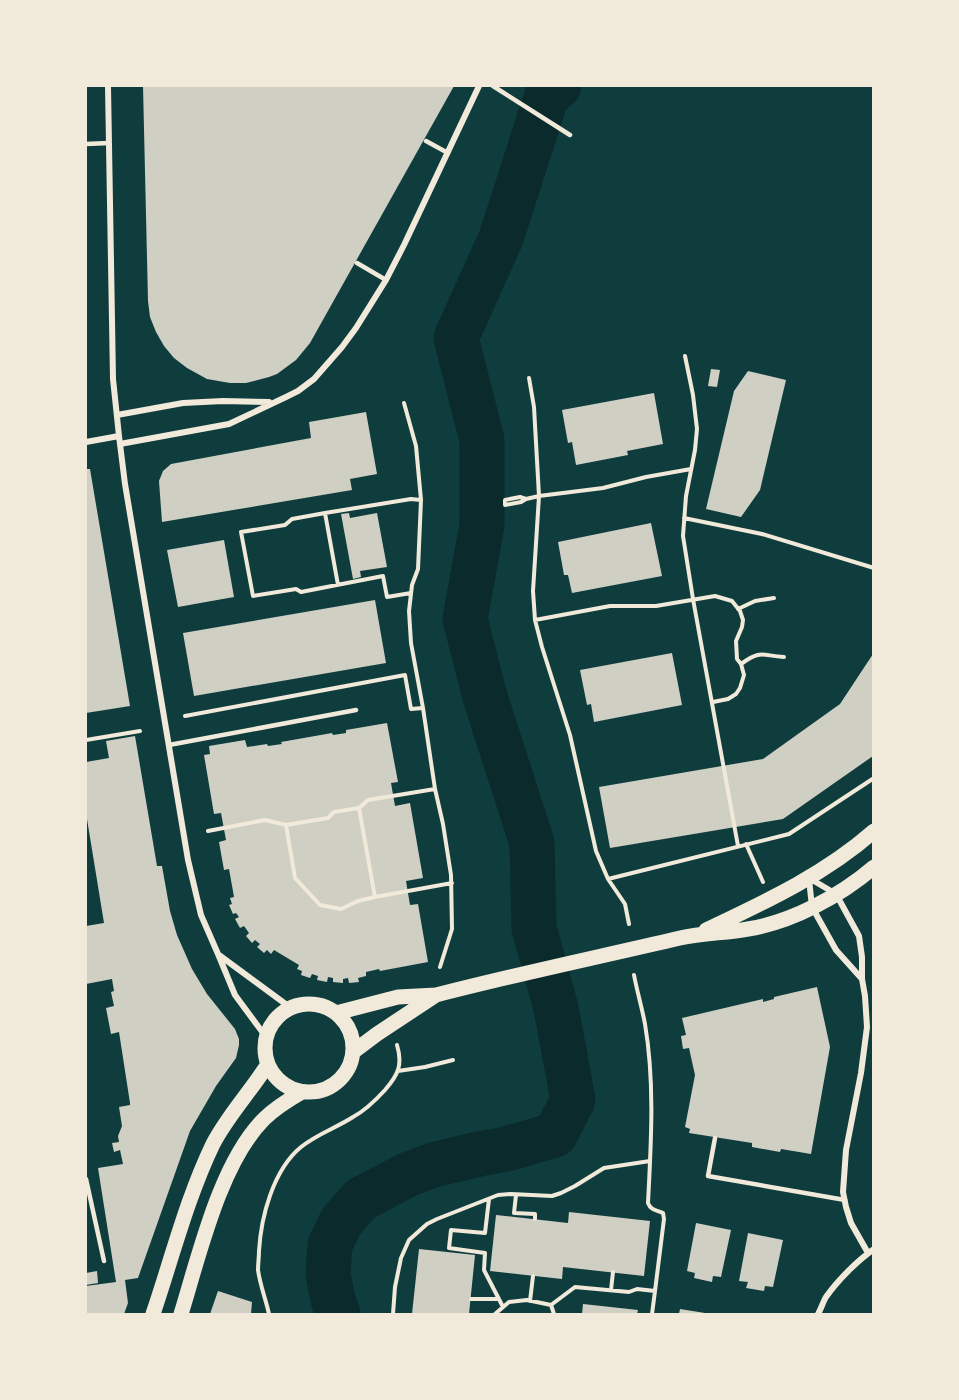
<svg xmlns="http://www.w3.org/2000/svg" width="959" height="1400" font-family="'Space Grotesk',sans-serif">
<rect width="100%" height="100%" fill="#0f3d3e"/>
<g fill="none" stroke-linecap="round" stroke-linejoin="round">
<!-- river -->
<path stroke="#0a2a2b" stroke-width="45" d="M338,1314L333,1300L328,1274L330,1245L341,1222L361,1199L409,1174L433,1165L479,1154L506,1149L555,1135L573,1100L556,1008L534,928L532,843L485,697L465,619L482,525V440L456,338L501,238L546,98L559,86"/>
</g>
<!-- building -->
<path fill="#cfcfc3" d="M143,86H454L310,343L296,360L277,374L269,377L246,383H230L207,379L187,368L174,358L164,346L156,332L150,317L148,301Z
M711,369L720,370L717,387L708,386Z
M748,371L786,380L760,490L741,517L706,509L734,391Z
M654,393L663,444L627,451L628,455L576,465L572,442L568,443L562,410Z
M366,412L377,474L350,479L352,490L162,522L159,481L163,471L171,464L311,438L309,422Z
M86,469H90L130,706L86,713Z
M349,513L350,518L377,513L387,567L360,571L361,577L353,579L341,514Z
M651,523L662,576L572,593L568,575H564L558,542Z
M224,540L234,597L178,607L167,550Z
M375,600L386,663L194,696L183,633Z
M672,653L682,705L594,722L591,704L587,705L580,670Z
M873,654V756L783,819L610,848L599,787L763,759L840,704Z
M387,723L398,782L391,783L395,806L410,803L423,878L406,881L410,905L418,904L428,962L380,971L379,969L366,972V976L358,978L359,982L349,983L348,978L343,979V983L333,982V978L328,977L327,982L317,980L318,976L312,974L310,978L301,975L302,971L297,969L299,965L274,950L271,954L267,950L264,953L257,947L260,944L255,940L252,943L246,936L249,933L244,926L240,928L235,919L239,917L236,913L233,914L229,905L232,904L230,898L234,897L229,869L224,870L219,842L226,840L221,813L214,814L204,755L210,754L209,746L245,740L247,747L267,744L268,746L282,744L281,742L332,733L333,735L346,733V730Z
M135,736L157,866H162L170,911L177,935L192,969L207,994L235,1029L239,1039V1045L236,1058L216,1086L190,1131L138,1278L125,1280L128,1303L124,1314H86V1286L116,1282L98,1168L123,1164L120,1150L114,1152L112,1143L119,1142L118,1136L122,1126L119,1107L130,1105V1103L119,1032L111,1034L106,1008L114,1006L111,992L114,991L112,979L86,984V926L104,923L87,819H86V762L109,758L106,741Z
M817,987L830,1047L811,1154L781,1149L780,1152L752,1147V1143L689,1133L690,1129L685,1127L695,1075L689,1048L683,1049L681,1036L686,1035L682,1018L763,999V1002L774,999V997Z
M569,1212L650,1221L644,1276L563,1267L562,1279L490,1271L496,1215L568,1223Z
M696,1223L731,1230L721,1277L713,1276L712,1282L694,1278L695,1273L687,1271Z
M748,1233L783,1240L773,1287L765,1286L764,1291L746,1288L748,1282L739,1281Z
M419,1249L475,1255L469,1314H412Z
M97,1271L98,1283L86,1285V1273Z
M218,1291L252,1302L251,1314H210Z
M583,1304L638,1310L637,1314H582Z
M680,1309L705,1313V1314H679Z"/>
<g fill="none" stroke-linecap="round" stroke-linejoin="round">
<!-- path -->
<path stroke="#f1e9da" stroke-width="4" d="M685,356L693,395L697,429L695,450L686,496L683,536L693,599L738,846
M529,378L534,407L539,496L533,591L535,620L542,647L570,735L596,851L608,879L625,904L629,924
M404,403L416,446L421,500L418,569L412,585L409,611L411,643L423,708L435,789L443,824L451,875L452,929L440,967
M526,499L520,497L505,500V505L521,502L526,499L539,496L603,488L646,477L691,469
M325,513L411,499L421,500
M684,518L762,534L874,568
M338,585L325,513L292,519L285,525L241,532L253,596L296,589L301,592L383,576L387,597L411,593
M738,609L755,601L774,598
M535,620L610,606H656L715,596L732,601L740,611L743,620L742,627L736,641L737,659L741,664L744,675L740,688L736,694L728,699L713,702
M741,664C762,649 762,656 784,657
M185,716L405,675L411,709L423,708
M86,740L140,731
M286,825L295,878L320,905L341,909L358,901L375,897L359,808
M208,831L265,820L286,825L328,818L334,812L359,808L368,800L435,789
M746,844L763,882
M608,879L789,834L874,778
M375,897L452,883
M634,975C637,991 642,1008 645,1024C655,1083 651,1144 648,1203C651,1211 657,1210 663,1213L664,1219L655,1291
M398,1071L425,1067L453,1060
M516,1195L514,1213L535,1214V1219
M489,1199L485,1233L451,1230L449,1248L485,1253L484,1270L503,1307
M611,1290L613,1272
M471,1299H499
M530,1301L533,1276
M551,1305L575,1287L629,1292L637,1289L655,1291L652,1314
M269,1314C266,1300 260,1285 258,1270C258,1264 259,1257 259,1251C261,1217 273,1170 301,1147C317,1134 336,1128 353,1117C366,1110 375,1101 385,1090C398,1075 403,1065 397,1045
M393,1314L395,1287L401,1258L409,1240L427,1224L437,1219L498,1195L511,1194L552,1196L561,1193L575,1186L604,1168L650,1161
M495,1314L509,1302L527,1300L551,1305L554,1314"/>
<!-- service -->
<path stroke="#f1e9da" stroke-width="4.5" d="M493,86L570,135
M426,141L448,153
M86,144L109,143
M357,263L386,280
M169,745L356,710
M715,1138L708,1176L845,1200
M86,1179L104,1261"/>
<!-- minor -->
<path stroke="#f1e9da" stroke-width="6" d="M108,86L113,379L119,436L125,484L188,860L201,915L218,954L235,995L266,1037
M117,415L183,403L223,401L269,402
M86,442L119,436
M120,444L229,424L286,397L298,391L314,379L342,347L356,328L386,280L404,245L479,86
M809,878L836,894L859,936L862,957V979L865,996L867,1027L861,1073L846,1150L843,1192L846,1207L851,1223L868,1253
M809,879L812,907L836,950L862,979
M219,955L291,1008
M818,1314C821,1309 823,1302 826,1297C838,1280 857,1261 874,1249"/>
<!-- primary -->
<path stroke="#f1e9da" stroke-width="15" d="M706,930C765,902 824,875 874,831
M265 1048a44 44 0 1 1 88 0a44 44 0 1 1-88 0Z
M336,1013L398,997L436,995C517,974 599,957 680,938C703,933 726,933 748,929C792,922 840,896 874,867
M353,1052L377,1034L436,995
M153,1314C172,1258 187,1198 213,1144C228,1115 251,1091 268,1064
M181,1314C199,1256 220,1163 264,1119C275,1108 288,1100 302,1092"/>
</g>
<!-- border -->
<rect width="959" height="1400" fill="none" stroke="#f1e9da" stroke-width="174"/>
</svg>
